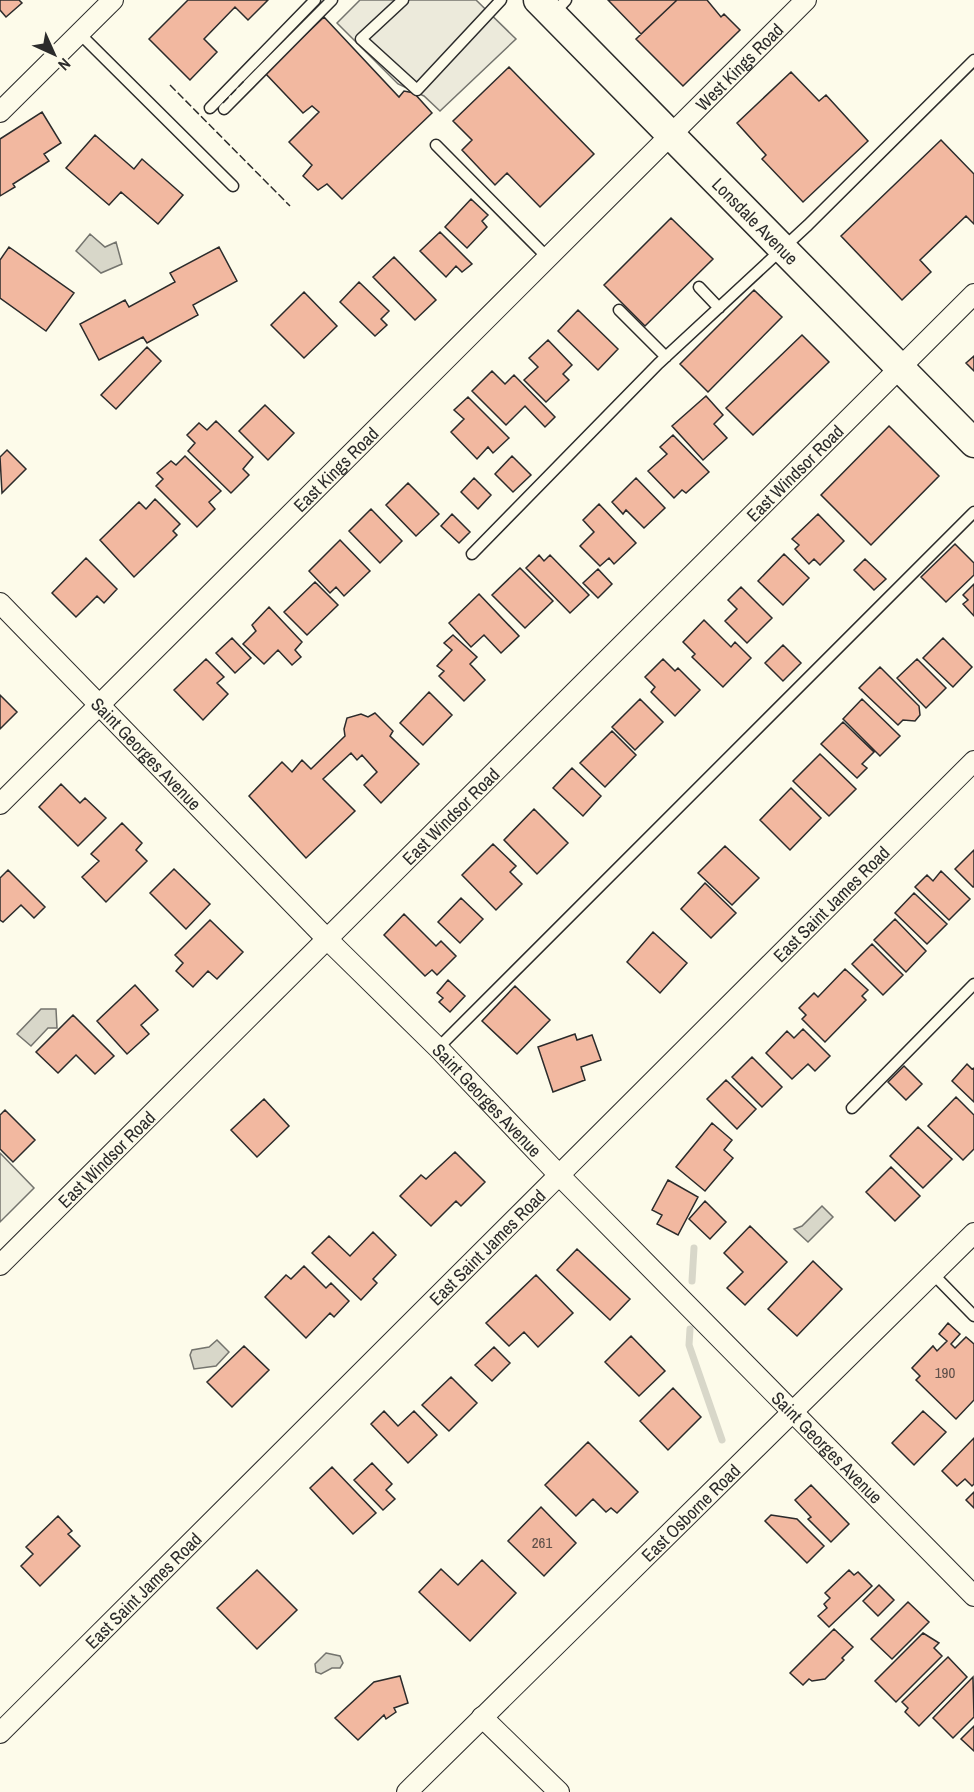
<svg xmlns="http://www.w3.org/2000/svg" width="974" height="1792" font-family="'Archivo Narrow',sans-serif">
<rect width="100%" height="100%" fill="#fdfbea"/>
<!-- green -->
<path fill="#ecebdb" stroke="#74746e" stroke-width="1.5" d="M0,1153L34,1188L0,1222Z"/>
<!-- parking -->
<path fill="#eceadb" stroke="#74746e" stroke-width="1.5" d="M360,0H476L516,39L440,111L424,96L398,84L337,23Z"/>
<!-- water -->
<path fill="#d8d7c9" stroke="#74746e" stroke-width="1.5" d="M90,234L105,247L116,242L122,264L101,273L76,251Z
M41,1009H56L57,1028H48L31,1046L17,1034Z
M822,1206L833,1217L808,1242L794,1229L802,1226Z
M217,1340L229,1352L216,1366L194,1369L190,1355L192,1350L209,1347Z
M326,1653L340,1656L343,1663L340,1668H332L321,1674L316,1672L315,1664Z"/>
<g fill="none" stroke-linecap="round" stroke-linejoin="round">
<!-- stream -->
<path stroke="#d8d7c9" stroke-width="7" d="M692,1281L694,1248
M690,1329L689,1345L722,1440"/>
</g>
<!-- building -->
<path fill="#f2b8a0" stroke="#2b2b2b" stroke-width="1.5" d="M0,0H19L22,3L6,17L0,10Z
M188,0H268L248,20L235,7L204,39L217,52L190,80L149,39Z
M608,0H677L641,34Z
M677,0H707L721,17L724,14L740,30L683,86L636,39Z
M324,17L399,97L404,91L414,93L432,113L342,199L327,184L318,190L303,176L312,165L289,142L319,112L312,106L303,113L265,73Z
M509,67L594,154L540,207L507,173L495,185L462,150L472,140L453,121Z
M791,72L819,101L826,95L868,141L803,202L762,159L766,155L737,123Z
M42,112L61,143L44,154L49,161L13,184L15,187L0,196V139Z
M95,135L134,169L142,159L183,195L158,224L121,192L109,205L66,168Z
M941,140L974,174V224L966,216L920,260L931,272L902,300L841,236Z
M471,199L488,215L482,221L487,227L467,248L445,227Z
M671,218L713,259L645,326L604,285Z
M440,232L472,264L462,272L456,266L446,277L420,251Z
M9,247L74,293L46,331L0,298V260Z
M219,247L237,281L193,305L198,315L147,343L143,337L99,360L80,324L125,300L129,307L175,282L170,273Z
M394,257L436,300L415,320L373,277Z
M359,282L389,311L381,319L387,325L375,336L340,302Z
M754,290L782,317L708,392L680,364Z
M304,292L337,326L304,358L271,325Z
M578,310L618,349L598,370L558,331Z
M802,335L829,362L753,435L726,408Z
M548,340L572,365L563,374L569,380L546,402L524,380L538,367L529,358Z
M147,347L161,361L116,409L101,395Z
M974,356V371L966,363Z
M492,371L505,384L514,375L555,417L545,427L525,406L506,425L472,391Z
M706,396L723,415L714,424L727,438L703,460L672,426Z
M468,397L509,438L493,453L488,447L477,459L451,432L464,419L454,410Z
M265,405L294,433L268,460L239,431Z
M216,421L253,457L243,469L249,475L231,493L188,451L195,443L187,435L199,423L207,430Z
M889,426L939,476L871,545L821,495Z
M673,435L709,472L686,493L682,490L674,498L648,471L667,454L660,447Z
M7,450L26,469L2,493L0,457Z
M185,456L221,491L209,502L215,509L197,527L156,486L163,479L157,473L171,461L176,465Z
M512,456L531,475L513,492L495,474Z
M474,478L491,495L478,509L461,492Z
M636,478L665,508L644,528L626,510L623,514L612,502Z
M408,483L439,514L416,536L386,505Z
M155,499L180,524L173,531L177,535L134,577L100,540L139,502L146,509Z
M599,504L636,543L614,564L609,558L600,566L580,546L594,532L583,520Z
M371,509L402,541L380,563L349,531Z
M452,514L470,532L459,543L441,526Z
M818,514L844,541L820,565L814,559L809,564L795,549L799,545L792,539Z
M340,540L370,571L344,596L336,587L330,593L309,571Z
M955,544L974,563V575L946,602L921,577Z
M784,554L809,578L783,605L758,581Z
M539,555L544,561L550,555L589,595L570,613L526,568Z
M86,558L117,589L104,603L97,596L76,617L52,593Z
M865,559L886,579L874,590L854,570Z
M520,568L553,601L525,628L492,595Z
M598,569L612,584L598,598L583,583Z
M315,582L338,605L307,635L284,612Z
M974,584V616L963,604L968,600L963,595Z
M741,587L772,618L747,643L725,621L737,609L728,600Z
M479,594L519,636L501,653L484,635L471,647L449,623Z
M269,607L302,642L295,650L301,657L292,665L278,650L264,664L243,644L256,631L252,625Z
M704,620L731,647L735,642L751,658L723,687L692,657L695,654L683,642Z
M453,635L477,657L470,664L485,680L464,701L439,676L444,671L437,666L452,650L444,643Z
M232,638L251,658L235,673L216,653Z
M943,638L972,667L953,687L923,658Z
M783,645L801,663L783,681L765,663Z
M206,659L224,677L217,683L228,694L203,720L174,690Z
M663,659L675,671L678,668L700,690L675,716L651,692L655,687L645,677Z
M917,659L946,688L926,708L897,678Z
M880,667L919,706L920,715L915,721L903,720L898,725L859,688Z
M429,692L452,715L423,745L400,723Z
M0,695L17,712L0,729Z
M640,699L663,722L635,750L612,727Z
M862,699L900,736L880,756L843,719Z
M375,713L393,731L390,736L419,764L381,803L364,785L377,772L362,755L357,760L351,753L323,779L355,811L306,858L249,796L282,762L292,772L302,760L311,769L345,736L344,729L347,718L361,714L368,717Z
M843,722L874,752L862,764L867,768L857,778L821,744Z
M612,731L636,755L605,787L580,763Z
M820,754L856,789L829,816L793,781Z
M572,768L601,796L583,816L553,788Z
M61,784L80,803L85,798L106,818L78,846L39,807Z
M791,788L821,818L790,850L760,820Z
M534,809L568,843L537,874L504,840Z
M122,823L142,843L136,850L147,861L106,902L82,877L99,861L91,854Z
M493,844L516,866L510,872L522,884L496,910L462,875Z
M725,846L759,878L732,905L698,873Z
M974,850V887H973L955,869Z
M174,869L210,904L186,929L150,893Z
M8,870L45,907L34,918L21,905L3,922L0,920V878Z
M941,871L970,899L949,920L915,887L927,875L933,881Z
M705,883L736,913L711,938L681,909Z
M914,893L947,924L927,944L895,913Z
M461,898L483,919L460,943L438,922Z
M404,914L436,946L441,941L456,956L437,975L432,970L425,976L384,935Z
M895,919L926,951L906,972L874,940Z
M210,920L243,952L217,979L208,971L193,987L176,971L183,963L175,955Z
M653,932L687,963L660,993L627,962Z
M872,944L903,975L883,995L852,964Z
M845,969L868,990L862,996L866,1000L825,1042L802,1019L806,1015L799,1008L814,993L818,997Z
M448,980L465,996L450,1012L439,1002L443,998L437,993Z
M135,985L158,1010L141,1025L149,1034L127,1054L97,1021Z
M515,986L550,1020L517,1054L482,1021Z
M73,1015L114,1056L95,1074L76,1055L58,1073L36,1052Z
M803,1029L830,1056L815,1071L808,1064L792,1079L766,1053L787,1031L794,1038Z
M575,1034L577,1040L592,1035L601,1060L581,1067L585,1080L553,1092L538,1047Z
M752,1057L782,1087L762,1107L732,1077Z
M967,1064L972,1069L974,1068V1102L952,1081Z
M904,1066L922,1084L906,1100L888,1082Z
M726,1080L756,1109L737,1129L707,1099Z
M956,1097L974,1115V1149L963,1160L928,1126Z
M264,1099L289,1126L257,1157L231,1130Z
M5,1110L35,1140L13,1162L0,1149V1115Z
M712,1123L732,1140L724,1150L733,1158L705,1191L676,1167Z
M918,1127L952,1159L923,1188L890,1156Z
M455,1152L485,1182L461,1206L456,1201L431,1226L400,1196L421,1175L426,1179Z
M891,1167L920,1196L895,1221L866,1192Z
M668,1180L698,1197L678,1235L657,1224L662,1215L652,1210Z
M705,1201L726,1222L710,1239L689,1219Z
M750,1226L787,1262L745,1305L727,1288L743,1272L724,1253Z
M373,1232L396,1255L373,1279L377,1283L361,1300L312,1253L329,1236L350,1256Z
M577,1249L630,1299L610,1320L557,1270Z
M813,1261L842,1289L797,1336L768,1309Z
M304,1266L326,1288L331,1283L349,1301L334,1317L330,1313L306,1338L265,1297L286,1275L291,1279Z
M536,1275L573,1313L538,1347L524,1332L509,1346L486,1323Z
M948,1323L960,1334L951,1344L955,1348L966,1337L974,1344V1400L956,1419L916,1380L920,1376L912,1368L933,1346L937,1351L947,1341L939,1334Z
M631,1336L665,1371L639,1396L605,1362Z
M244,1346L269,1370L232,1407L207,1382Z
M494,1347L510,1363L492,1381L475,1365Z
M451,1377L477,1403L449,1431L422,1405Z
M673,1388L701,1417L668,1450L640,1421Z
M384,1411L398,1426L414,1411L437,1435L408,1463L371,1424Z
M923,1411L946,1432L914,1465L892,1443Z
M974,1438V1484L972,1486L965,1479L957,1486L942,1471Z
M588,1442L638,1492L617,1513L611,1508L606,1512L593,1499L576,1516L545,1485Z
M372,1463L392,1484L386,1490L395,1499L383,1510L354,1480Z
M332,1467L376,1513L353,1534L310,1488Z
M811,1485L849,1524L831,1542L808,1519L811,1517L795,1500Z
M974,1492V1508L966,1500Z
M541,1507L576,1543L544,1576L508,1541Z
M771,1515L797,1519L824,1546L807,1563L765,1521Z
M58,1516L72,1531L68,1534L80,1546L40,1586L21,1566L33,1554L26,1547Z
M482,1560L516,1593L470,1641L419,1592L441,1569L458,1585Z
M257,1570L297,1610L257,1649L217,1608Z
M849,1570L854,1575L858,1572L872,1586L829,1627L818,1616L827,1608L824,1604L830,1598L825,1593Z
M879,1585L894,1600L878,1616L863,1601Z
M908,1602L929,1622L892,1659L871,1639Z
M834,1629L853,1647L842,1658L844,1660L825,1679L812,1681L809,1679L803,1685L790,1673Z
M923,1633L939,1643L934,1648L942,1656L896,1702L875,1681Z
M948,1657L967,1677L919,1726L905,1712L908,1708L902,1702Z
M400,1676L408,1703L394,1708L396,1712L386,1719L384,1715L358,1740L335,1718L374,1682Z
M973,1677L974,1717L953,1738L933,1718Z
M974,1726V1751L961,1739Z"/>
<g fill="none" stroke-linecap="round" stroke-linejoin="round">
<defs>
<path id="lane" d="M403,0L361,39L417,90L501,0
M553,14L566,0
M79,33L233,186
M210,108L315,0
M224,109L332,0
M436,145L547,257
M699,287L719,308
M619,310L666,357
M472,554L658,364L808,225L974,60
M438,1048L974,512
M852,1108L974,984
M933,1274L974,1316"/>
<g id="street">
<path d="M0,112L113,0"/>
<path id="s1" d="M0,603L328,940L438,1048L560,1176L974,1596"/>
<path id="s2" d="M0,804L806,0"/>
<path id="s3" d="M0,1265L974,294"/>
<path d="M482,1717L559,1792"/>
<path id="s4" d="M0,1733L974,761"/>
<path id="s5" d="M407,1792L974,1233"/>
</g>
<g id="secondary">
<path id="s6" d="M538,0L974,443"/>
</g>
</defs>
<!-- lane casing -->
<use href="#lane" stroke="#2b2b2b" stroke-width="13"/>
<!-- street casing -->
<use href="#street" stroke="#2b2b2b" stroke-width="22"/>
<!-- secondary casing -->
<use href="#secondary" stroke="#2b2b2b" stroke-width="31"/>
<!-- lane -->
<use href="#lane" stroke="#fdfbea" stroke-width="10"/>
<!-- street -->
<use href="#street" stroke="#fdfbea" stroke-width="20"/>
<!-- secondary -->
<use href="#secondary" stroke="#fdfbea" stroke-width="28"/>
<!-- fence -->
<path stroke="#2b2b2b" stroke-width="1.5" stroke-dasharray="8 3" stroke-linecap="butt" d="M170,85L290,206
M223,103L245,80"/>
</g>
<g text-anchor="middle" dominant-baseline="central" stroke-width="4.5" stroke-linejoin="round" paint-order="stroke">
<!-- number labels -->
<g font-size="15" fill="#5d4e48">
<text x="945" y="1372">190</text>
<text x="542" y="1542">261</text>
</g>
<!-- street labels -->
<g font-size="18" fill="#2b2b2b" stroke="#fdfbea">
<text stroke="none"><textPath href="#s2" startOffset="1044">West Kings Road</textPath></text>
<text stroke="none"><textPath href="#s6" startOffset="310">Lonsdale Avenue</textPath></text>
<text stroke="none"><textPath href="#s2" startOffset="474">East Kings Road</textPath></text>
<text stroke="none"><textPath href="#s3" startOffset="1122">East Windsor Road</textPath></text>
<text stroke="none"><textPath href="#s1" startOffset="210">Saint Georges Avenue</textPath></text>
<text stroke="none"><textPath href="#s3" startOffset="636">East Windsor Road</textPath></text>
<text stroke="none"><textPath href="#s4" startOffset="1174">East Saint James Road</textPath></text>
<text stroke="none"><textPath href="#s1" startOffset="696">Saint Georges Avenue</textPath></text>
<text stroke="none"><textPath href="#s3" startOffset="150">East Windsor Road</textPath></text>
<text stroke="none"><textPath href="#s4" startOffset="688">East Saint James Road</textPath></text>
<text stroke="none"><textPath href="#s1" startOffset="1182">Saint Georges Avenue</textPath></text>
<text stroke="none"><textPath href="#s5" startOffset="398">East Osborne Road</textPath></text>
<text stroke="none"><textPath href="#s4" startOffset="202">East Saint James Road</textPath></text>
</g>
</g>
<!-- north arrow -->
<g transform="translate(54 54) rotate(135)" stroke="#fdfbea" stroke-width="4.5" paint-order="stroke">
<path d="M0-4.5L10 22L0 15L-10 22Z" fill="#2b2b2b"/>
<text y="-9" font-size="16" font-weight="bold" text-anchor="middle" fill="#2b2b2b">N</text>
</g>
</svg>
